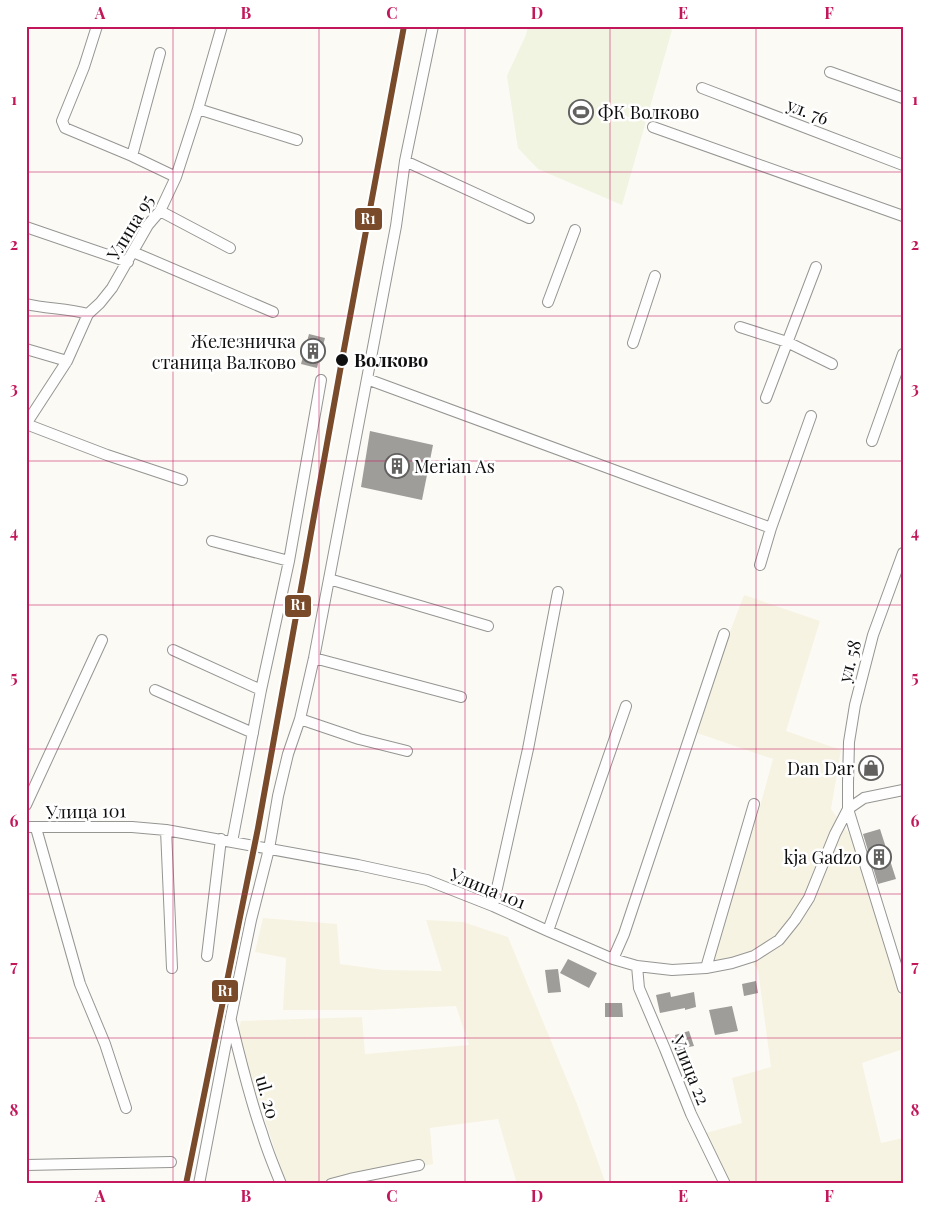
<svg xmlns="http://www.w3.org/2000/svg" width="929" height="1210" font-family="'Playfair Display',serif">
<rect width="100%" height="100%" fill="#fbfaf5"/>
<!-- farmland -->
<path fill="#f7f3e2" d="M744,595L820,621L786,731L841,750L831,809L850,835L893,971L903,1007V1049L862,1063L881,1143L903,1138V1184H729L706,1133L742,1123L732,1078L771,1067L758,970L746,953L732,958L713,961L762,799L773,759L697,733L731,629Z
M263,918L337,924L340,964L384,970L442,971L426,920L463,922L508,937L577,1104L606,1184H517L498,1119L430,1128L433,1164L336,1184H286L246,1062L238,1031L241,1021L362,1017L365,1054L469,1045L456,1006L370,1010H283L286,958L255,952Z"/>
<!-- pitch -->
<path fill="#f0f4e0" d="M528,26H660L672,30L622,205L538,169L518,148L507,76L526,35Z"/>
<!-- building -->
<path fill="#9f9d9a" d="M309,334L325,338L317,368L301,364Z
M370,431L433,445L422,500L361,487Z
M880,829L896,879L878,884L863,834Z
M568,959L597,973L589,988L560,973Z
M558,969L561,992L548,993L545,970Z
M756,981L758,993L744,996L742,984Z
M670,992L671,997L694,992L696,1007L685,1010V1008L660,1013L656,995Z
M605,1003H622L623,1017H605Z
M732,1006L738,1031L715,1035L709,1010Z
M689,1031L694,1046L678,1049L675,1035Z"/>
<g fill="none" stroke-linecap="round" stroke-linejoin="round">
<defs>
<path id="minor" d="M97,26L84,67L62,121L65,128L132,156L176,177
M830,72L903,98
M702,88L903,165
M198,109L297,140
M653,127L903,216
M132,156L160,53
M405,161L529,218
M160,211L230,248
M26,227L128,262
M133,252L273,312
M548,302L575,230
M26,304C47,309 67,308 88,314
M740,327L787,342L832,364
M633,343L655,276
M26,349L67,361
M367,379L771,528
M766,398L816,267
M26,424L67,361L88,314L100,303L112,288L148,225L160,211L176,177L198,109L222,26
M26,424L107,455L182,480
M872,441L903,354
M212,541L289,561
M903,553L873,635L855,705L849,742L848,783V809L898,971L903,988
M760,565L771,528L811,416
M329,579L488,626
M173,650L261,690
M314,658L461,697
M155,690L253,733
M300,719L359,739L407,751
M26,805L102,640
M26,827H132L166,830L358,865L427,880L493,906L548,931L613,959L637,966L672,970L706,968L732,963L754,956L779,940L795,920L809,898L835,834L848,809L864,798L903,790
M36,828L80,984L105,1044L126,1108
M166,830L172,968
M232,842L261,690L289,561L321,380
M493,906L528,749L558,592
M548,931L626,706
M207,956L221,839
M613,959L624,934L724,634
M637,966L639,988L665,1049L691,1114L725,1184
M706,968L754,804
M231,1021C240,1058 249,1096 262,1133C267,1150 274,1167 281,1184
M26,1165L171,1162
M199,1184L231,1017L251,920L269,849L278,796L288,754L300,719L314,658L396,226L405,161L433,26
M331,1184L350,1179L419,1165"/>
</defs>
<!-- minor casing -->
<use href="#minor" stroke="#959593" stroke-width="12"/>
<!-- minor -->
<use href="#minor" stroke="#fefefe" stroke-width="10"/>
<defs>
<path id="rail-1" d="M186,1184L258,828L342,360L404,26"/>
</defs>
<!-- rail-1 casing -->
<use href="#rail-1" stroke="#fff" stroke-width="10"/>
<!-- rail-1 -->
<use href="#rail-1" stroke="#7a4b2a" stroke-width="6"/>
</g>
<!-- grid -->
<path fill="none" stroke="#c2185b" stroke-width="1" stroke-opacity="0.55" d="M173,26V1184M319,26V1184M465,26V1184M610,26V1184M756,26V1184M26,172H903M26,316H903M26,461H903M26,605H903M26,749H903M26,894H903M26,1038H903"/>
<!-- icons -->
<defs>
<symbol id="stadium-ring" viewBox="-11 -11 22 22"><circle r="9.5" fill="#fff" stroke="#626160" stroke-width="1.5"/><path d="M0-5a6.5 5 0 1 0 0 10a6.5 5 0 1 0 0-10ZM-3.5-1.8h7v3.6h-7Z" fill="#626160"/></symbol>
<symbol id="building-ring" viewBox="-11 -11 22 22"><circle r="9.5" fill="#fff" stroke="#626160" stroke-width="1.5"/><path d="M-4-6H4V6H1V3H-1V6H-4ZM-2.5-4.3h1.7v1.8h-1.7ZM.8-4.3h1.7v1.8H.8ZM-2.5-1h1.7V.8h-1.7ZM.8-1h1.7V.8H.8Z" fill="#626160"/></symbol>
<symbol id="shop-ring" viewBox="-11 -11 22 22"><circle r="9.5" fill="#fff" stroke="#626160" stroke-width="1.5"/><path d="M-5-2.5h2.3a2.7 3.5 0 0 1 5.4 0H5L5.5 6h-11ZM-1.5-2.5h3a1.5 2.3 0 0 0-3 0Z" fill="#626160"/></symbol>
</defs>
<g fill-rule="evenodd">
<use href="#stadium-ring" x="567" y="98" width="28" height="28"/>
<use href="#building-ring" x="299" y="337" width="28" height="28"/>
<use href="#building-ring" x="383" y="452" width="28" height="28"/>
<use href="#shop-ring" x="857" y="754" width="28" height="28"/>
<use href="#building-ring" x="865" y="843" width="28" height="28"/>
</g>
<!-- markers -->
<circle fill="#0f0f0f" stroke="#fff" stroke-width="2" cx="342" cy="360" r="7"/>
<g text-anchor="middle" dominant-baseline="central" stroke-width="5" stroke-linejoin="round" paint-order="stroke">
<!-- street labels -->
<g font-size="18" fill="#0f0f0f" stroke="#fff">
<text transform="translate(808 111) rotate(21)">ул. 76</text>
<text transform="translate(130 227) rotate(-59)">Улица 95</text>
<text transform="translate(849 661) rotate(-75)">ул. 58</text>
<text transform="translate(86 811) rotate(-1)">Улица 101</text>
<text transform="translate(488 888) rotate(22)">Улица 101</text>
<text transform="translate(691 1070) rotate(68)">Улица 22</text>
<text transform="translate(268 1097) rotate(74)">ul. 20</text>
</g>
<!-- poi labels -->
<g font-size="18" fill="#0f0f0f" stroke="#fff" text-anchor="end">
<text x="598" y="112" text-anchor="start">ФК Волково</text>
<text x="296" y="341">Железничка<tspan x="296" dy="21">станица Валково</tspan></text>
<text x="414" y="466" text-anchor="start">Merian As</text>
<text x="854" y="768">Dan Dar</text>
<text x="862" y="857">kja Gadzo</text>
</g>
<!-- stop labels -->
<g font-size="18" font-weight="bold" fill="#0f0f0f" stroke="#fff" text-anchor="start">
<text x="354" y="360">Волково</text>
</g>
</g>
<g stroke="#fff" stroke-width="2">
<rect x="354" y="207" width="29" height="24" rx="5" fill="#7a4b2a"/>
<rect x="284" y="594" width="28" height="24" rx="5" fill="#7a4b2a"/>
<rect x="211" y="979" width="28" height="24" rx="5" fill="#7a4b2a"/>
</g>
<g font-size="14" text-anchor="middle" font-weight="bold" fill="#fff">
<text x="368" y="224">R1</text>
<text x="298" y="610">R1</text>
<text x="225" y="996">R1</text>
</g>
<!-- border -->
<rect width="929" height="1210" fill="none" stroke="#ffffff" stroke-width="55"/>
<rect x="28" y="28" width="874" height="1154" fill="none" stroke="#c2185b" stroke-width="2"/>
<g font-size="16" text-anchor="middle" font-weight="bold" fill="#c2185b">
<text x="100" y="19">A</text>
<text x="246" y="19">B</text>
<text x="392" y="19">C</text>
<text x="537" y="19">D</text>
<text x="683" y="19">E</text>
<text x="829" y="19">F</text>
<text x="14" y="105">1</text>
<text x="915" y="105">1</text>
<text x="14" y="250">2</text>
<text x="915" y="250">2</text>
<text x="14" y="394">3</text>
<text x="915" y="394">3</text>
<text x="14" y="538">4</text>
<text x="915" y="538">4</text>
<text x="14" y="683">5</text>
<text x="915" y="683">5</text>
<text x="14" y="827">6</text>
<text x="915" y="827">6</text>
<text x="14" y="972">7</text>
<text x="915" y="972">7</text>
<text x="14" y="1116">8</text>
<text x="915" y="1116">8</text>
<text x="100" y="1202">A</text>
<text x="246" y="1202">B</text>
<text x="392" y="1202">C</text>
<text x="537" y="1202">D</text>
<text x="683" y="1202">E</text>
<text x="829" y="1202">F</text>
</g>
</svg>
